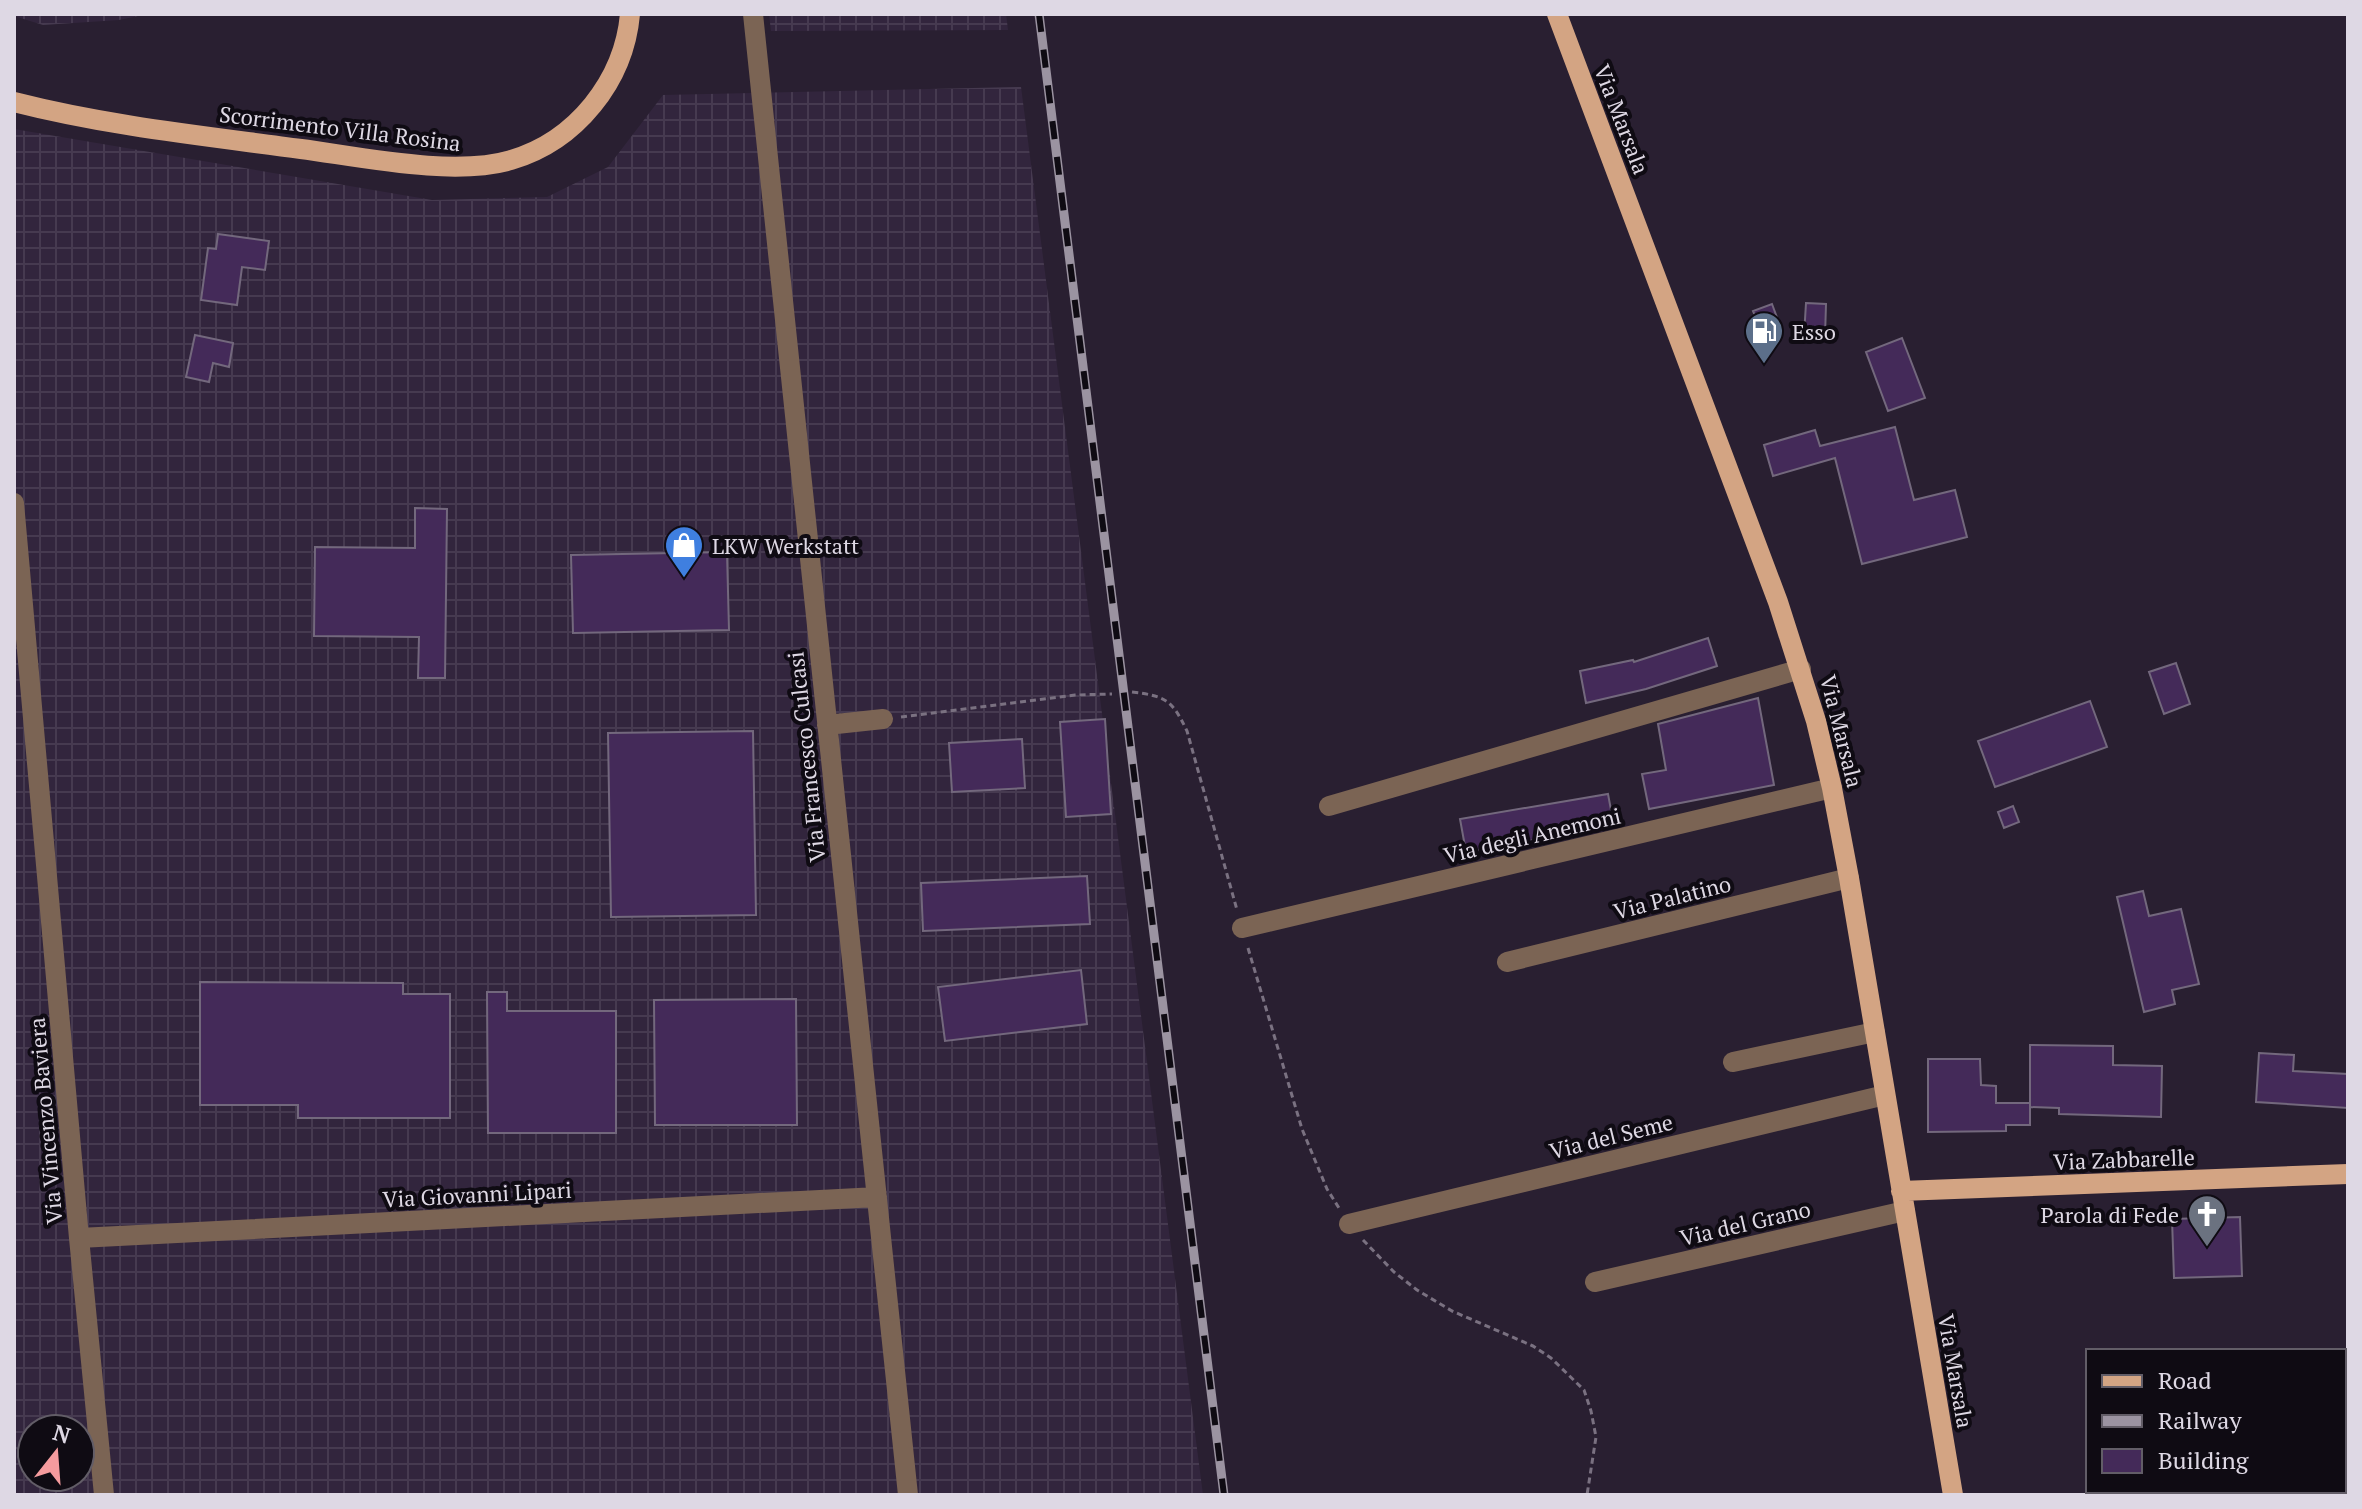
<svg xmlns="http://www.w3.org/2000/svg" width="2362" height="1509" font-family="'PT Serif',serif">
<defs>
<pattern id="industrial-grid" width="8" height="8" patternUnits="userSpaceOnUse" patternTransform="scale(2)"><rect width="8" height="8" fill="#32253d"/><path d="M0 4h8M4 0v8" fill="none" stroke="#463a50"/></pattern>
</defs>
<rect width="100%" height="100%" fill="#291f31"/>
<!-- industrial -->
<path fill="url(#industrial-grid)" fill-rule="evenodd" d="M14,14H148L119,20L43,25L14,16Z
M769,14H1006L1008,30L771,31Z
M1021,87L1203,1495H14V129L432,200L547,197L608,167L663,95ZM32,1429H80V1477H32Z"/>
<!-- building -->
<path fill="#442a59" stroke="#73687d" stroke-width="2" d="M218,234L269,241L265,270L242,267L237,305L201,300L208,248L216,249Z
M1806,303L1826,304L1825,337L1804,336Z
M1772,304L1779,323L1761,330L1753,311Z
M195,335L233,343L229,367L213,363L209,382L186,377Z
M1902,338L1925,398L1888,411L1866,352Z
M1895,427L1914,500L1955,490L1967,537L1862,564L1835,458L1773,476L1764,445L1815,430L1820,446Z
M415,508L447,509L445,678H418L419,637L314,636L315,547L415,548Z
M727,552L729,630L573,633L571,555Z
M1708,638L1717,666L1646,689L1586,703L1580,671L1633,660L1634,662Z
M2176,663L2190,704L2164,714L2149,672Z
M1758,698L1774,785L1649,809L1642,774L1666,770L1658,724Z
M2090,701L2107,747L1995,787L1978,741Z
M1105,719L1111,814L1066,817L1060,722Z
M753,731L756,915L611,917L608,733Z
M1022,739L1025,788L952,792L949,743Z
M1608,794L1614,826L1466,852L1460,819Z
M2013,806L2019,822L2004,828L1998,812Z
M1087,876L1090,924L923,931L921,883Z
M2143,891L2149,916L2181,909L2199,984L2172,990L2175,1004L2144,1012L2117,897Z
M1081,970L1087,1024L945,1041L938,987Z
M200,982L403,983V994H450V1118H298V1105H200Z
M487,992H507V1011H616V1133H488Z
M796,999L797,1125H655L654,1000Z
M2030,1045L2113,1046V1065L2162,1066L2161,1117L2059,1114V1108L2030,1107Z
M2259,1053L2294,1055L2293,1071L2348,1074V1108L2256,1102Z
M1928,1059H1980L1981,1085L1996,1086V1103H2030V1125H2006V1131L1928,1132Z
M2240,1217L2242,1276L2174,1278L2172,1219Z"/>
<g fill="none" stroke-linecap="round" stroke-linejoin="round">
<!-- path -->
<path stroke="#7a7181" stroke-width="3" stroke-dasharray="6 4" stroke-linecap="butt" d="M1132,692C1166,696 1172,700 1187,731L1237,910
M901,717L1075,695L1112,694
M1248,948L1302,1129L1327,1189L1339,1208
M1363,1240L1394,1272L1417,1290L1452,1311L1533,1346L1551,1358L1584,1390L1591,1411L1596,1437L1587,1495"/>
<!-- minor -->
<path stroke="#7b6454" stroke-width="20" d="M753,14L908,1495
M14,503L79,1238L104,1495
M827,725L883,719
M1329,806L1801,669
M1242,928L1832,788
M1507,962L1849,878
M1733,1062L1875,1032
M1349,1224L1885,1095
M79,1238L877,1197
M1595,1282L1905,1211"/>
<!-- major -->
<path stroke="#d3a483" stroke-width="20" d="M1557,14L1778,602L1816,721L1832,788L1849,878L1953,1495
M14,102C108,126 205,136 301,149C361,157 454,177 511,160C576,141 624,81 630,14
M1901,1191L2348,1174"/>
<defs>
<path id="rail" d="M1039,14L1224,1495"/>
</defs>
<!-- rail casing -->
<use href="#rail" stroke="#9b93a1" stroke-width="9"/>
<!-- rail -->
<use href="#rail" stroke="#0f0b13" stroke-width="6" stroke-dasharray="18" stroke-linecap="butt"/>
</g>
<!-- icons -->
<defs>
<symbol id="fuel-pin" viewBox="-11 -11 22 30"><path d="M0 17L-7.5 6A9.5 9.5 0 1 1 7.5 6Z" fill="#5c6f8a" stroke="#0f0b13"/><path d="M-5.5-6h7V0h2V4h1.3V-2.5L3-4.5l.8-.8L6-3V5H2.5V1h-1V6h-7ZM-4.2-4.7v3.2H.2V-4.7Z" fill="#fff"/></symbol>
<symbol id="shop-pin" viewBox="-11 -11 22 30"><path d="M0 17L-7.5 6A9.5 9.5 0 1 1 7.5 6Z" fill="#3f7fe0" stroke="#0f0b13"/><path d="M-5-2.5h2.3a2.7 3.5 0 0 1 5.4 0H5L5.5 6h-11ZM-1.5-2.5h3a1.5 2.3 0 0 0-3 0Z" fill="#fff"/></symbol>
<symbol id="church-pin" viewBox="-11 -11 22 30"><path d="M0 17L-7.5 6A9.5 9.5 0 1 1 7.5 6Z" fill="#6b7280" stroke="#0f0b13"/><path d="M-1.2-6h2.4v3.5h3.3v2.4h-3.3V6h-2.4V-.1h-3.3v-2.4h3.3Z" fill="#fff"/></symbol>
</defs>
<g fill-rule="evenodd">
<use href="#fuel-pin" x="1742" y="309" width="44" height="60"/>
<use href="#shop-pin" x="662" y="523" width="44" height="60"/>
<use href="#church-pin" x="2185" y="1192" width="44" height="60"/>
</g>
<g text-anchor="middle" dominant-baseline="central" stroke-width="8" stroke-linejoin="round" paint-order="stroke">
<!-- street labels -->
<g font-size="22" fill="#ded8e4" stroke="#0f0b13">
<text transform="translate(1622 119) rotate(69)">Via Marsala</text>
<text transform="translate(340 128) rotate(7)">Scorrimento Villa Rosina</text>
<text transform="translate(1842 731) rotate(76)">Via Marsala</text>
<text transform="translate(806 757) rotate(-96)">Via Francesco Culcasi</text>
<text transform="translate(1532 835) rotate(-13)">Via degli Anemoni</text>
<text transform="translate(1672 897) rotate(-14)">Via Palatino</text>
<text transform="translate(45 1121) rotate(-95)">Via Vincenzo Baviera</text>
<text transform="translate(1611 1136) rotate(-14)">Via del Seme</text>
<text transform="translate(2124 1159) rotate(-2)">Via Zabbarelle</text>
<text transform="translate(477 1194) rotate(-3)">Via Giovanni Lipari</text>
<text transform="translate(1745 1223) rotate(-13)">Via del Grano</text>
<text transform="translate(1956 1371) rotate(80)">Via Marsala</text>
</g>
<!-- poi labels -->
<g font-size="22" fill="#ded8e4" stroke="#0f0b13" text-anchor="start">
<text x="1792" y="331">Esso</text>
<text x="712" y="545">LKW Werkstatt</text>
<text x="2179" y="1214" text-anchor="end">Parola di Fede</text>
</g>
</g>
<!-- border -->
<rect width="2362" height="1509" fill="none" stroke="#ded8e4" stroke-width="32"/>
<!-- legend -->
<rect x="2086" y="1349" width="260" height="144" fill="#0f0b13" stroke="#625d67" stroke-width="2"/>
<rect x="2102" y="1375" width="40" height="12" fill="#d3a483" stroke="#625d67" stroke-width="2"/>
<text x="2158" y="1389" font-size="24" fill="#ded8e4">Road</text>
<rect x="2102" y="1415" width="40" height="12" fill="#9b93a1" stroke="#625d67" stroke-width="2"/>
<text x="2158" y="1429" font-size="24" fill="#ded8e4">Railway</text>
<rect x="2102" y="1449" width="40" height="24" fill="#442a59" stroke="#625d67" stroke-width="2"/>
<text x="2158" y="1469" font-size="24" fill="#ded8e4">Building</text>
<!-- north arrow -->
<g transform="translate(56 1453) rotate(17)"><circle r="38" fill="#0f0b13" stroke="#625d67" stroke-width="2"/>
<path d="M0-6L14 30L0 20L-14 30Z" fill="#f59b9e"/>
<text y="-12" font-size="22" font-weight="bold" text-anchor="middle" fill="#ded8e4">N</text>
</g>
</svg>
